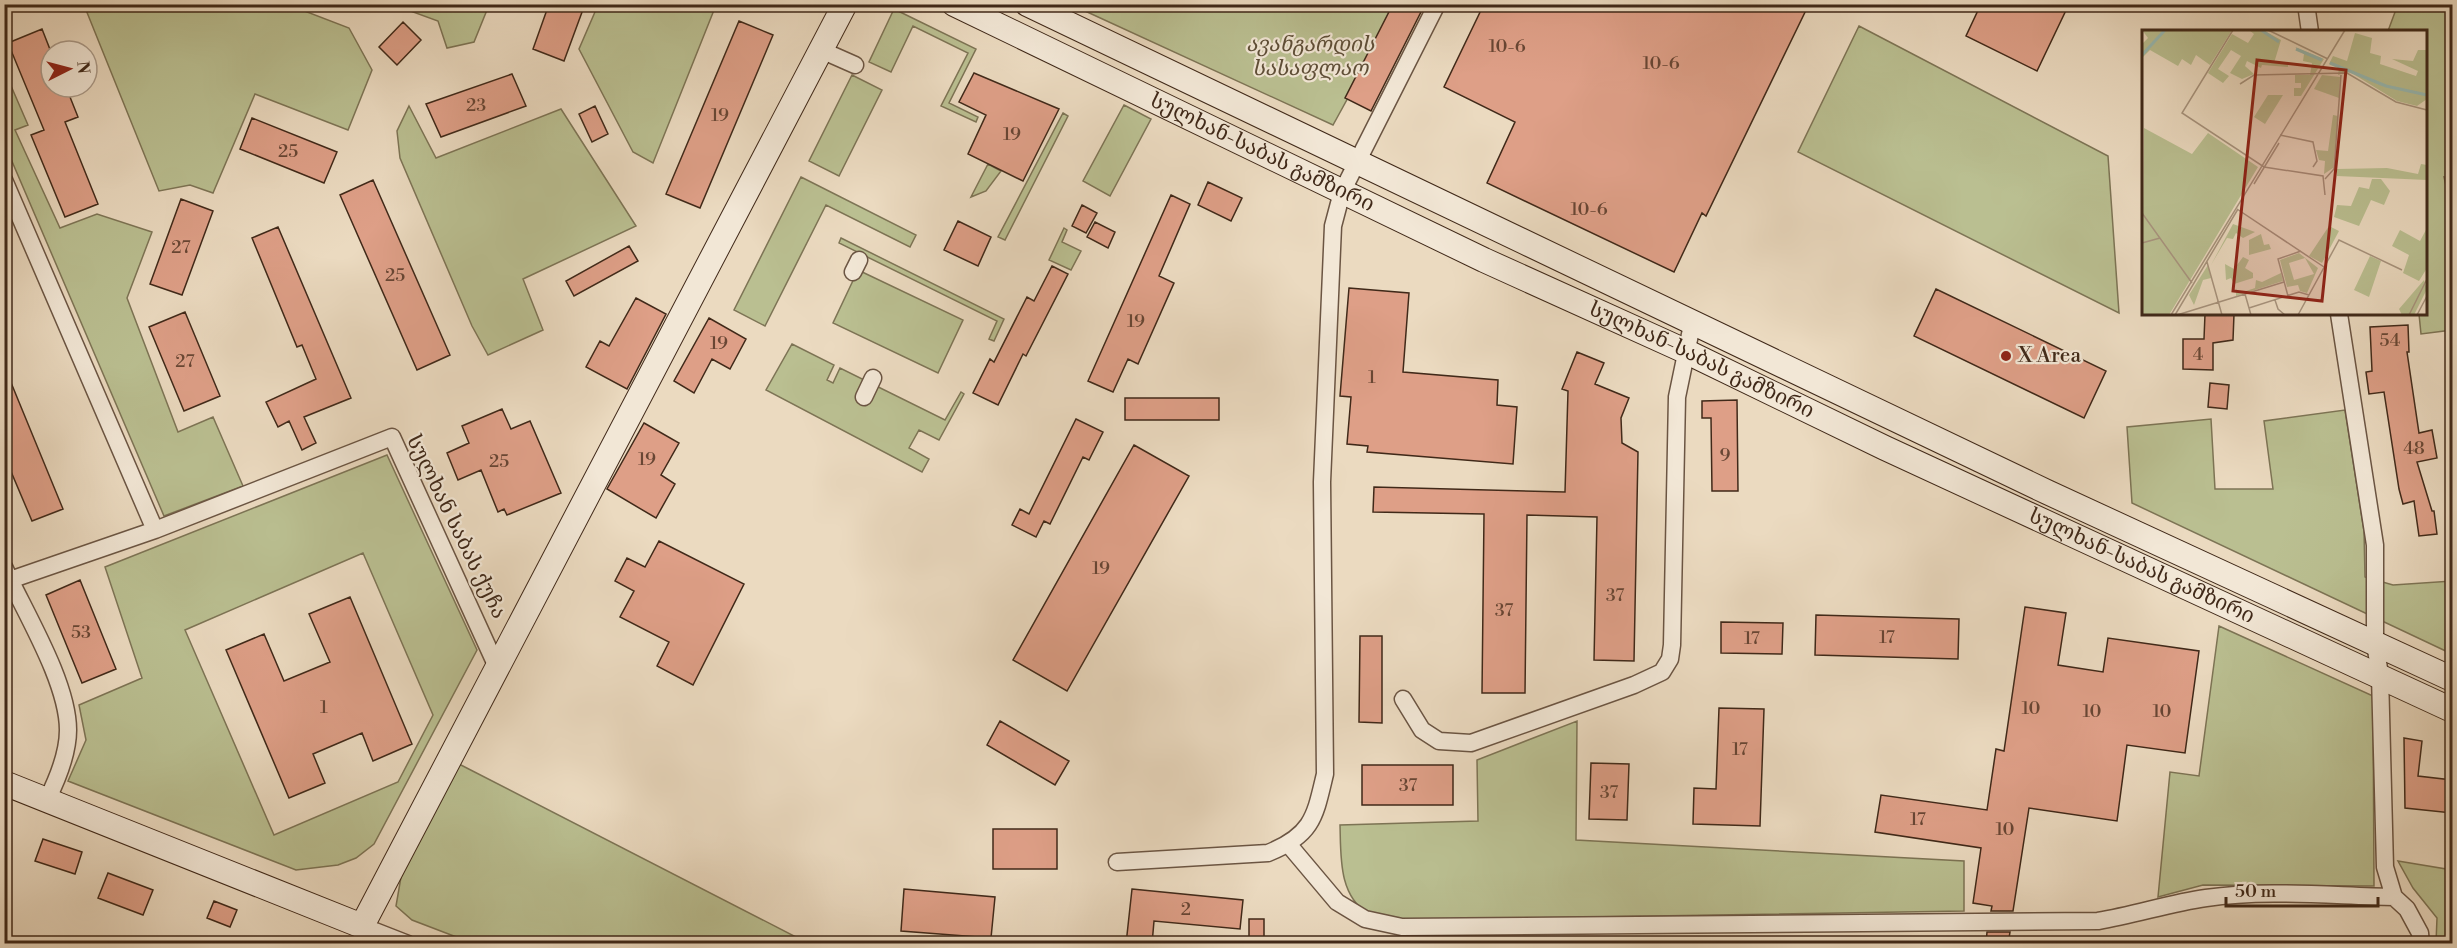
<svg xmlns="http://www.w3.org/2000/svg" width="2457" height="948" font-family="'Libre Bodoni','Noto Serif Georgian',serif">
<rect width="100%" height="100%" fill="#ebdac0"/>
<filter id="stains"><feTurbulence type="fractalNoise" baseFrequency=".00333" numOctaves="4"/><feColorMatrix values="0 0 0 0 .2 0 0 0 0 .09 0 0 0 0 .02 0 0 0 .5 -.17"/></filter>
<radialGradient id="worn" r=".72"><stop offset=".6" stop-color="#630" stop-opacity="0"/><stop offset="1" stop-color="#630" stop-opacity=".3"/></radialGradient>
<!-- green -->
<path fill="#babf91" stroke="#7d7455" stroke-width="1.5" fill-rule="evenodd" d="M2398,4L2452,5V178L2444,177L2452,213V330L2421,334L2419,314H2426V32L2388,31Z
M84,5H289L349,28L372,70L348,130L255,94L213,193L190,185L159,191Z
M394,5V4L489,5L474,42L447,48L438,21Z
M598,5H716L653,163L633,152L579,49Z
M1072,5H1399L1333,125Z
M894,9L976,49L949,103L978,117L976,122L941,106L968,53L913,26L891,72L869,62Z
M1859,26L2108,156L2119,313L1798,152Z
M5,72L28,125L15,130L60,228L97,214L152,232L127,298L178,432L213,417L243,486L164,516L5,145Z
M852,75L882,90L839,176L809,161Z
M1124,105L1151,119L1110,196L1083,181Z
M409,106L436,158L561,109L636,226L523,279L543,330L488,355L472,326L400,158L397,131Z
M1063,113L1068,116L1005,240L998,237Z
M988,164L1001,171L986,191L971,197Z
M801,177L916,235L910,247L826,205L765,326L734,310Z
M1064,228L1067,230L1062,242L1081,251L1071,270L1049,260Z
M841,238L1004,319L994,341L989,339L997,321L839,243Z
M858,270L963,320L938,373L833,323Z
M792,344L834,365L827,380L833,383L840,368L945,420L961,392L964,394L939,440L919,430L909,448L929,459L922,472L766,390Z
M2345,410L2364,531L2365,577L2393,585L2452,581V654L2132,503L2127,427L2211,419L2215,489H2273L2264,421Z
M387,455L477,650L374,844L356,858L338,865L296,870L68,781L86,740L79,705L142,678L105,567ZM363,553L433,715L398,782L274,835L185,630Z
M2219,626L2373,696L2374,886L2203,885L2158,897L2170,772L2199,776Z
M1577,721L1576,840L1964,861V911L1406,920C1396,918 1378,919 1369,914C1338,896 1341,855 1340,825L1478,821L1477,760Z
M457,763L798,938L794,944L472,943L412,920L396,906L401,877Z
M2398,861L2452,870V943H2436L2437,918L2413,888Z"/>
<!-- building -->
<path fill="#de9f87" stroke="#402919" stroke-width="1.5" d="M549,4H585L564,61L533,49Z
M1393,4H1425L1371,111L1345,98Z
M1484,4H1809L1706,216L1702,213L1674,272L1487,183L1515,122L1444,87Z
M1981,4H2069L2037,71L1966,36Z
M739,21L773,35L700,208L666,194Z
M403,22L421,40L397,65L379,47Z
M42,29L51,52V87H66L78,117L65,122L98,204L65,217L31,135L44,130L8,43Z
M974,73L1059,109L1023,181L968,154L986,115L959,102Z
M512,74L526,106L441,137L426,104Z
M595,106L608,134L592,142L579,114Z
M252,118L337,152L324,183L240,149Z
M373,180L450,355L417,370L340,195Z
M1208,182L1242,198L1231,221L1198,205Z
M1171,195L1190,204L1159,276L1174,283L1138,364L1128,359L1113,392L1088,381Z
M181,199L213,211L182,295L150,284Z
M1082,205L1097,213L1086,233L1072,226Z
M958,221L991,237L978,266L944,250Z
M1095,222L1115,232L1108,248L1087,237Z
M278,227L351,398L304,417L316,443L302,450L289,421L278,427L266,402L316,379L302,345L297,347L252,238Z
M629,246L638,261L574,296L566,281Z
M1052,266L1068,274L1026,356L1023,354L998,405L973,393L990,359L994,362L1027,297L1034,301Z
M1349,288L1409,293L1403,372L1498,380L1497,405L1517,407L1513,464L1367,452L1368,446L1347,444L1351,397L1340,396Z
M1936,289L2106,371L2084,418L1914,336Z
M636,298L666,314L627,389L586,367L600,341L609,346Z
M185,312L220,396L184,411L149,327Z
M2205,314H2234L2233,340L2213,343V370L2183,369V339H2204Z
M709,318L746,339L730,369L712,359L694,393L674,381Z
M2408,325L2409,352H2407L2419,433L2432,430L2437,458L2417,462L2432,511H2434L2437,534L2419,536L2414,501L2403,504L2399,489L2384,392L2369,394L2366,372L2372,371L2370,327Z
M1577,352L1604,363L1595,384L1629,398L1621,418L1622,443L1638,452L1634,661L1594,660L1597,517L1527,515L1525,693H1482L1484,514L1373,512L1374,487L1565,492L1568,391L1562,389Z
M5,368L63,509L32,521L4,455Z
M2210,383L2229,385L2227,409L2208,407Z
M1125,398H1219V420H1125Z
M1737,400L1738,491H1712L1711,418H1702V401Z
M502,409L511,429L530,421L561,493L507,515L504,509L498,512L481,470L458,480L447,453L469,443L462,426Z
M1076,419L1103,432L1089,460L1083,457L1050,524L1044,521L1036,537L1012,525L1020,509L1029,514Z
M644,423L679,443L661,475L675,484L656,518L607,489Z
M1134,445L1189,476L1067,691L1013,660Z
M659,541L744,584L693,685L657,666L669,642L620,617L634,591L615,581L627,558L645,567Z
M80,580L116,669L82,683L46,595Z
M350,597L412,744L373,761L362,733L313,754L325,783L289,798L226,650L264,634L284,681L330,662L309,614Z
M2025,607L2066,613L2058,665L2103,672L2108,638L2199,651L2185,753L2127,745L2117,821L2029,808L2013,911H1991L1992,906L1973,903L1981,848L1875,832L1881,795L1987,810L1996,749L2004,751Z
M1816,615L1959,619L1958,659L1815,655Z
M1721,622L1783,623L1782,654L1721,653Z
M1360,636H1382V723L1359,722Z
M1719,708L1764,709L1760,826L1693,824L1694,788L1716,789Z
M1000,721L1069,761L1055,785L987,745Z
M2404,738L2422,741L2418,776L2452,780V813L2405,808Z
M1591,763L1629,764L1627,820L1589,819Z
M1362,765H1453V805H1362Z
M993,829H1057V869H993Z
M43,839L82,852L75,874L35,861Z
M108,873L153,890L143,915L98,898Z
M904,889L995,897L991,938L901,931Z
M1132,889L1243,900L1240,929L1154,921L1152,944H1126Z
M214,901L237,910L230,927L207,918Z
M1249,919H1264V944H1249Z
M1987,932H2010L2008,944H1986Z"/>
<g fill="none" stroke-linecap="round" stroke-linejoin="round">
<defs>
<path id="street" d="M2306,4L2310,32
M821,50L855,65
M4,180L155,530
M853,272L859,260
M2339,314L2375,545V643L2380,675L2385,867L2394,897L2407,909L2420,933L2421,944
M864,397L873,378
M4,567C24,611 68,682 68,730C68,754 58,778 47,800
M10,580L155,530L392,437L497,667
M1403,699L1422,730L1439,741L1471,743L1634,685L1662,672L1670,659L1672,645L1677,397L1693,320
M1289,845L1337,902L1365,919L1402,927L2098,921C2135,915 2170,903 2206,898C2267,889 2332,896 2394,897
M1117,862L1268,853C1313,835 1315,816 1325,774L1322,482L1333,226L1342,192L1437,4
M362,926L408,944"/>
<g id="secondary">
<path id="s1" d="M954,4L1484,260L1685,351L1885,448L2452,710"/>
<path d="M1027,4L2047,492L2452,679"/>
<path d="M4,783L362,926L845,4"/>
</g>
</defs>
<!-- street casing -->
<use href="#street" stroke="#6b5543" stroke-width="19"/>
<!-- secondary casing -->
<use href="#secondary" stroke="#402919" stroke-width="26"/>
<!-- street -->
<use href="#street" stroke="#f2e7d6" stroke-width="16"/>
<!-- secondary -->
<use href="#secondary" stroke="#f2e7d6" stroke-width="24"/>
</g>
<!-- markers -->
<circle fill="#8f2418" stroke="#f2e7d6" stroke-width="2" cx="2006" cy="356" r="6"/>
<g text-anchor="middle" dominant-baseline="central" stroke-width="4.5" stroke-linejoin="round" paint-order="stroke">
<!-- number labels -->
<g font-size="18" fill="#684634">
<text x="1507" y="46">10-6</text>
<text x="1661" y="63">10-6</text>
<text x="476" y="105">23</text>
<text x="720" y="115">19</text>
<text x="1012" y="134">19</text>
<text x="288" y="151">25</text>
<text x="1589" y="209">10-6</text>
<text x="181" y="247">27</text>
<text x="395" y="275">25</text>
<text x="1136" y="321">19</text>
<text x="2390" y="340">54</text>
<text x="719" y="343">19</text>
<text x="2198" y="354">4</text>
<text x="185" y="361">27</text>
<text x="1372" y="377">1</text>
<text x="2414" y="448">48</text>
<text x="1725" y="455">9</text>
<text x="647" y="459">19</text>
<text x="499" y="461">25</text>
<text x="1101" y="568">19</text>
<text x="1615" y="595">37</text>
<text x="1504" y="610">37</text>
<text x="81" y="632">53</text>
<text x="1887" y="637">17</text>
<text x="1752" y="638">17</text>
<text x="324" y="707">1</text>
<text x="2031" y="708">10</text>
<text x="2092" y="711">10</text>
<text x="2162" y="711">10</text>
<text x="1740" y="749">17</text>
<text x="1408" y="785">37</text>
<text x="1609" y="792">37</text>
<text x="1918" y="819">17</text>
<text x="2005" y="829">10</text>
<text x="1186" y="909">2</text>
</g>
<!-- park labels -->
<g font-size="21" font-style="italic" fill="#5e4e37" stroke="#f2e7d6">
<text x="1310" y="45">ავანგარდის<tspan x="1310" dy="24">სასაფლაო</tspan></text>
</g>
<!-- street labels -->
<g font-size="21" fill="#402919" stroke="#f2e7d6">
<text stroke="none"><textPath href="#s1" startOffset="342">სულხან-საბას გამზირი</textPath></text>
<text stroke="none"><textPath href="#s1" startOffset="828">სულხან-საბას გამზირი</textPath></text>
<text transform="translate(456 527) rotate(64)">სულხან საბას ქუჩა</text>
<text stroke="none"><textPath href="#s1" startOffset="1314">სულხან-საბას გამზირი</textPath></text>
</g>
<!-- poi labels -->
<g font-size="21" fill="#402919" stroke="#f2e7d6" text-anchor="start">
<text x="2018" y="356">X Area</text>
</g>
</g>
<!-- overview -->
<g transform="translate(2142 30)">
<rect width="285" height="285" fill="#ebdac0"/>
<path d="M0,0H90L68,35L54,25L49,35L40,29L36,36L8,20L0,28V14L6,8ZM107,0H121L139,10L132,33L146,32V37L120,35L119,38L105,31L103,36L112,44L100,49L88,43L99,26L89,20L76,39L87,46L81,53L66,43L90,4L106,13L112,4ZM213,3L230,8L228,23L239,26L238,34L274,46L276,41L250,29L271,31L276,20H285V69L275,76L255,71L208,42L196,45L197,38L187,34L191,26L205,31ZM153,17L182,29L159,66H152V58H159V53H153V45H168L170,33L161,31L162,24ZM180,45L198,47L197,68L172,59ZM126,65H141L123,94L112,87ZM191,85L196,86L191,138L182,144L183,131L177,130L174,120L186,121ZM2,98L50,124L66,103L116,137L27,285H0ZM279,134L285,135V150L195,146V139L245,138L276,144ZM230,149H239L248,161L242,175L229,170L217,196L192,187L195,175L209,176L217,157L227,159ZM91,194L113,202L101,208L94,203L91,209L85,208L69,235ZM187,196L197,201L180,233L167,226ZM285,198V238L277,251L261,243L267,225L250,216L258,200L278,211ZM119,204L122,215L127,214L129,219L107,225V210ZM157,223L176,238L165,263L158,261L156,255L145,257L138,230ZM163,228L172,244L152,250L147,233ZM228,226L239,231L227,267L212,260ZM101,227L107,230L103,238L111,243V248L92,254L89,248L84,250L83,234L92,239ZM66,235L69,248L61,250L52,275L47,265ZM139,243L141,251L94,266V258L95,263L104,261L113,258L114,250L120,252ZM282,250L285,259L272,285H260L257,279Z" fill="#babf91" fill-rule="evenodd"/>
<path fill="none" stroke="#98bab3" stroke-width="3" d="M119,0L137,12M154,19L180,30M0,25L23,0M188,33L244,56L285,65"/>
<path fill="none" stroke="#a7937d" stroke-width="1.5" d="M91,0L40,83L122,137L181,146L183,165M126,0L186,29M98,54L112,45L205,43L254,72L285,80M138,105L171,112L175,131L171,137M183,149L192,139L199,45M112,154L137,113M95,179L182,237M0,183L50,253M0,213L18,208M65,232L80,285M103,264L109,285M146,266L136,229L159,221M133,270L136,279L143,285M107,278L157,262L167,265M29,285L203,0M33,285L96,179M35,285L142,252M156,285L197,210L260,240M267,285L285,249M275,285L285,266"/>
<path fill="#8f2418" fill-opacity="0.15" stroke="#8f2418" stroke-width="3" d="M115,30L204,40L180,271L91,261Z"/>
<rect width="285" height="285" fill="none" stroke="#402919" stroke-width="3"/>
</g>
<!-- margin -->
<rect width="2457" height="948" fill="none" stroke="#ebdac0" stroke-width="24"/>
<rect x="6" y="6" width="2445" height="936" fill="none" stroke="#402919" stroke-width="3"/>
<rect x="12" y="12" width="2433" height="924" fill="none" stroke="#402919" stroke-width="1.5"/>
<!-- north arrow -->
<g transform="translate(69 69) rotate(84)"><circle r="28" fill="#f2e7d6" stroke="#ab9b8a" stroke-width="1.5"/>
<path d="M0-4.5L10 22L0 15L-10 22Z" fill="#8f2418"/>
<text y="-9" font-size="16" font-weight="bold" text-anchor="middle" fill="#402919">N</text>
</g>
<!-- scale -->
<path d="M2226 897v9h152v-9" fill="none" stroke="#402919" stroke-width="3"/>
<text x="2235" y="897" font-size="18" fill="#402919" stroke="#f2e7d6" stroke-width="4.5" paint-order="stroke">50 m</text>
<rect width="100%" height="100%" filter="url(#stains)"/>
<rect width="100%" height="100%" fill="url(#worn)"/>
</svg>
